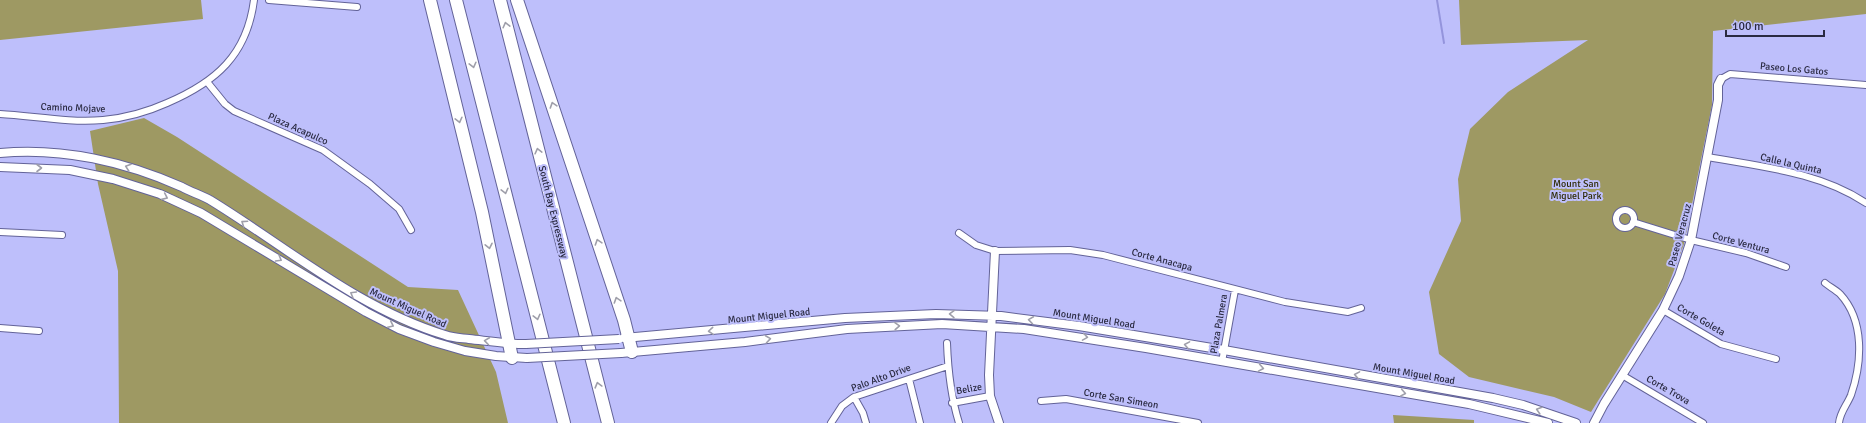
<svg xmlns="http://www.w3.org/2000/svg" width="1866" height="423" font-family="Signika,sans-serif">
<rect width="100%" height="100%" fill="#bebffb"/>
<!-- green -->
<path fill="#9e9963" d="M0,0H201L203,19L0,40Z
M1459,0H1866V14L1713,31L1712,105L1684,244L1665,294L1591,412L1554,397L1469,377L1439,354L1429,292L1461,221L1458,179L1470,129L1508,92L1588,40L1461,45Z
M144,118L177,137L408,287L458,290L496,372L508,423H119L118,271L98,184L90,131Z
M1393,415L1474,420V423H1394Z"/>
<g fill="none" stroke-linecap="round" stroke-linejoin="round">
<!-- stream -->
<path stroke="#9494dc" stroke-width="2" d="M1437,0L1444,43"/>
<defs>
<path id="minor" d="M269,0L357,7
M1721,79L1730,74L1866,85
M208,83L225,104L234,111L323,150L370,184L399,209L411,230
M0,114C34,116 69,123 103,120C125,118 147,112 167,103C216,82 247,55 254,0
M1708,157C1762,167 1820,172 1866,203
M1616 219a9 9 0 1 1 18 0a9 9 0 1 1-18 0Z
M1633,222L1691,240L1746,253L1786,267
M0,232L62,235
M959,233L976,245L995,251L1070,250L1103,255L1285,302L1348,312L1361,308
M1825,283C1830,287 1836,290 1840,294C1865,321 1862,363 1851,395C1847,405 1840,412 1839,423
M1663,310L1721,344L1776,359
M0,328L39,331
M947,343C948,371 951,397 959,423
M1222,362L1235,290
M1622,375L1703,423
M909,379L920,423
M854,397L863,413L866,423
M1041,401L1066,399L1198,423
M952,403L990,396
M831,423L842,406L854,397L948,366"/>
<path id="tertiary" d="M0,153C62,147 126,162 182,187C191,192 201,195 210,200C287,247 357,308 445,335C453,338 461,338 469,339C488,341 507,344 526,344
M0,167L70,170L113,179L160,194L201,213L366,312L399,329L434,342L465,351L496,356L527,358
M995,251L989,375L990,396L999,423
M624,338L845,318L936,314L1001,316L1079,326L1224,350L1493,398L1523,405L1576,423
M621,353L745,342L847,329L942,324L1024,329L1146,348L1469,404L1548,423
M1594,423L1604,404L1663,310L1679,276L1691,240L1718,100V85L1721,79"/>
<path id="motorway" d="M430,0L482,212L512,358
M456,0L564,423
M500,0L608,423
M517,0L624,320L632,352"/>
</defs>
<!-- minor casing -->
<use href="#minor" stroke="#636398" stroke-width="8"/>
<!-- tertiary casing -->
<use href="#tertiary" stroke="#636398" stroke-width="10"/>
<!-- motorway casing -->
<use href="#motorway" stroke="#636398" stroke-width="14"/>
<!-- minor -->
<use href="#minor" stroke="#fff" stroke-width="6"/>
<!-- tertiary -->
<use href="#tertiary" stroke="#fff" stroke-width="8"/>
<!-- motorway -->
<use href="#motorway" stroke="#fff" stroke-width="12"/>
<defs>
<path id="tertiary-bridge" d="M526,344L619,339
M527,358L621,353"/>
</defs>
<!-- tertiary-bridge casing -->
<use href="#tertiary-bridge" stroke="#636398" stroke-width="10" stroke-linecap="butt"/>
<!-- tertiary-bridge -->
<use href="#tertiary-bridge" stroke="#fff" stroke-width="8"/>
</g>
<!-- one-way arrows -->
<defs><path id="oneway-chevron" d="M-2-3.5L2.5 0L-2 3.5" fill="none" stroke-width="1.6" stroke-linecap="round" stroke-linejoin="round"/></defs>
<g stroke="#9f9faa">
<use href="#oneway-chevron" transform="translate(506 25) rotate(-104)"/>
<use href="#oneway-chevron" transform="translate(473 65) rotate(76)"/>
<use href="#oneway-chevron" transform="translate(553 105) rotate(-108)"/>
<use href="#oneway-chevron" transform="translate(459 120) rotate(76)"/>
<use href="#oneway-chevron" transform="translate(538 151) rotate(-104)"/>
<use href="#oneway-chevron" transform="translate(128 167) rotate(-161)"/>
<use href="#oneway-chevron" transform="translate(39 168)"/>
<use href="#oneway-chevron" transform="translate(505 191) rotate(76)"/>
<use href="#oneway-chevron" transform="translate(165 197) rotate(24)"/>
<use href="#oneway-chevron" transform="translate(244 223) rotate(-146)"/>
<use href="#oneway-chevron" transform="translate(598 242) rotate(-108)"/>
<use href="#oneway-chevron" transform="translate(489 246) rotate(78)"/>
<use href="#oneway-chevron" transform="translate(279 259) rotate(30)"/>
<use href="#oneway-chevron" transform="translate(353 294) rotate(-150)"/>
<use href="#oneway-chevron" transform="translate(617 300) rotate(-108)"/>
<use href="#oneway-chevron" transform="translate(952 314) rotate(-179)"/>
<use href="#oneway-chevron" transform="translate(537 317) rotate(76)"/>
<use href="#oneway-chevron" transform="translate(1031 320) rotate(-172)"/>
<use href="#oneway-chevron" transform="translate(391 325) rotate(25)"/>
<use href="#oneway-chevron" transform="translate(897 326) rotate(-3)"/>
<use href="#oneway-chevron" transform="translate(711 331) rotate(175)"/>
<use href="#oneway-chevron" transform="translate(1085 337) rotate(9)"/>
<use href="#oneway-chevron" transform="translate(768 339) rotate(-8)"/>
<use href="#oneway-chevron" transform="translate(487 341) rotate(-172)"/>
<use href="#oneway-chevron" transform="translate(1187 345) rotate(-170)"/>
<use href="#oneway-chevron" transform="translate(1261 368) rotate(10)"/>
<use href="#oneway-chevron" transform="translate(1357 375) rotate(-170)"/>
<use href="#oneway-chevron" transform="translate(598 385) rotate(-105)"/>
<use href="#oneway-chevron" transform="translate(1403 393) rotate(10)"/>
<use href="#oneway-chevron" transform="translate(1539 410) rotate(-163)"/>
</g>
<g text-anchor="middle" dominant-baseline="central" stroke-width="4" stroke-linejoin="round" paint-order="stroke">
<!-- street labels -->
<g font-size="10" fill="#2a2a41" stroke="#bebffb">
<text transform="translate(1794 69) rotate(5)">Paseo Los Gatos</text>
<text transform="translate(73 108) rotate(2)">Camino Mojave</text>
<text transform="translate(298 129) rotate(24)">Plaza Acapulco</text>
<text transform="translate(1791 164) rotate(13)">Calle la Quinta</text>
<text transform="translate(553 212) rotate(76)">South Bay Expressway</text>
<text transform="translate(1680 235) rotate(-75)">Paseo Veracruz</text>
<text transform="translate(1741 243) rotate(15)">Corte Ventura</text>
<text transform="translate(1162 260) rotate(15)">Corte Anacapa</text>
<text transform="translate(408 308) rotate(24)">Mount Miguel Road</text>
<text transform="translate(769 316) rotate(-6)">Mount Miguel Road</text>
<text transform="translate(1094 319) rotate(9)">Mount Miguel Road</text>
<text transform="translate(1701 320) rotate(30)">Corte Goleta</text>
<text transform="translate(1219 324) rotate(-80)">Plaza Palmera</text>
<text transform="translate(1414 374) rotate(10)">Mount Miguel Road</text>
<text transform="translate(881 378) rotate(-20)">Palo Alto Drive</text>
<text transform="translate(969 389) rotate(-10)">Belize</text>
<text transform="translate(1668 390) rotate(30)">Corte Trova</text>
<text transform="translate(1121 399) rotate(10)">Corte San Simeon</text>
</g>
<!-- park labels -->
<g font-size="10" fill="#2f2b06" stroke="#bebffb">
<text x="1576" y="184">Mount San<tspan x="1576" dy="12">Miguel Park</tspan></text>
</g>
</g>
<!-- scale -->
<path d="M1726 30v6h98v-6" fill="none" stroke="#2a2a41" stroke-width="2"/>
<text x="1732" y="30" font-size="12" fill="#2a2a41" stroke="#bebffb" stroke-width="3" paint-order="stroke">100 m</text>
</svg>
